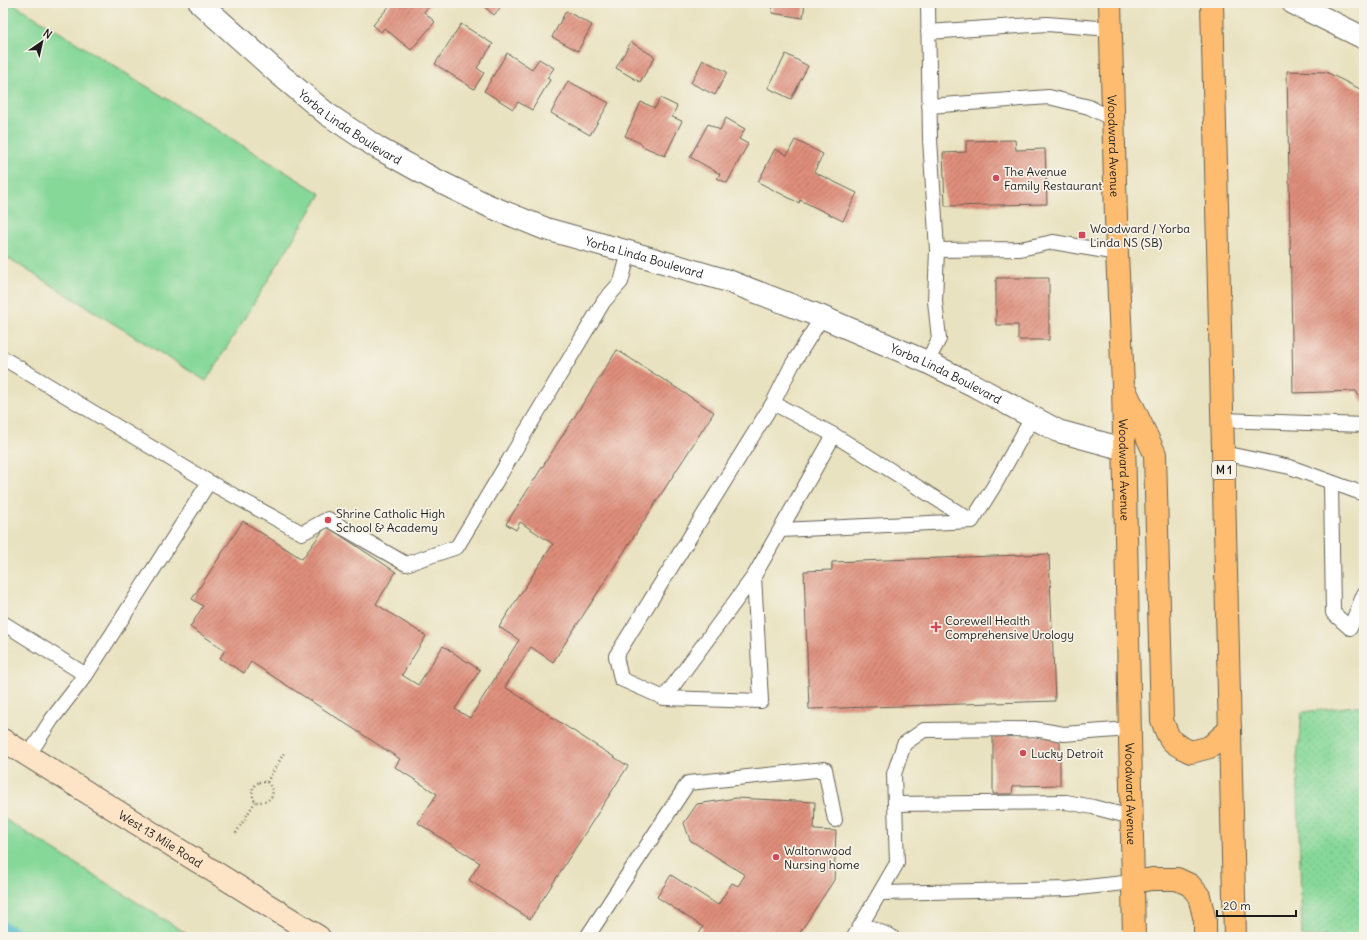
<svg xmlns="http://www.w3.org/2000/svg" width="1367" height="940" font-family="Delius,sans-serif">
<defs>
<pattern id="park-dots" width="8" height="8" patternUnits="userSpaceOnUse"><rect width="8" height="8" fill="#86d899"/><path d="M2 2h.1M6 6h.1" fill="none" stroke="#73b983" stroke-width="1.8" stroke-linecap="round"/></pattern>
<pattern id="building-hatch" width="6" height="6" patternUnits="userSpaceOnUse"><rect width="6" height="6" fill="#df8e7c"/><path d="M-1 1l2-2M0 6l6-6M5 7l2-2" fill="none" stroke="#b47365"/></pattern>
</defs>
<rect width="100%" height="100%" fill="#f7f3e8"/>
<filter id="ink" filterUnits="userSpaceOnUse"><feTurbulence type="fractalNoise" baseFrequency=".025" numOctaves="2"/><feDisplacementMap in="SourceGraphic" scale="8" xChannelSelector="R" yChannelSelector="G"/><feConvolveMatrix kernelMatrix="1 2 1 2 8 2 1 2 1" color-interpolation-filters="sRGB"/></filter>
<filter id="wash" filterUnits="userSpaceOnUse"><feTurbulence type="fractalNoise" baseFrequency=".012" numOctaves="4" result="noise"/><feDisplacementMap in="SourceGraphic" scale="16" xChannelSelector="R" yChannelSelector="G"/><feGaussianBlur stdDeviation="0.9" result="paint"/><feColorMatrix in="noise" values="0 0 0 0 0 0 0 0 0 0 0 0 0 0 0 0 0 1.4 0 .05"/><feComposite in="paint" operator="in"/></filter>
<g filter="url(#wash)">
<rect width="100%" height="100%" fill="#e9e2c0"/>
<!-- green -->
<path fill="#86d899" stroke="#517a5a" d="M3,3H12L321,194L206,381L3,255Z
M3,818L192,937H3Z"/>
<!-- park -->
<path fill="url(#park-dots)" stroke="#517a5a" d="M1364,705V937H1302L1297,758L1302,712Z"/>
<g fill="none" stroke-linecap="round" stroke-linejoin="round">
<!-- stream -->
<path stroke="#4eb8cb" stroke-width="8" d="M3,925L25,937"/>
</g>
<g id="blocks">
<!-- building -->
<path fill="url(#building-hatch)" d="M392,3H432L424,12L435,22L411,50L384,28L381,32L373,25Z
M480,3H504L494,15Z
M773,3H805L803,18L772,13Z
M566,11L592,25L578,51L552,37Z
M461,24L493,44L477,68L484,73L474,89L435,64Z
M631,42L655,57L640,82L616,68Z
M507,53L532,69L539,59L554,68L547,78L550,80L532,110L518,102L513,109L484,91Z
M786,54L808,66L791,99L768,88Z
M703,60L727,72L715,95L691,83Z
M1287,71L1326,72L1364,91V405L1356,391L1293,393Z
M568,81L609,103L590,135L551,113Z
M660,98L677,106L672,117L682,121L665,156L642,146V144L625,136L641,102L655,108Z
M726,118L745,129L739,139L748,144L727,183L717,178L720,174L690,157L708,124L720,130Z
M795,140L823,154L814,172L857,193L843,221L800,200L799,203L758,182L775,149L787,155Z
M1015,140L1016,150L1045,149L1047,204L945,206L943,153L966,152V141Z
M996,278H1049V340H1018V325H996Z
M617,350L714,412L553,662L531,647L505,687L628,766L530,919L469,880L480,863L418,823L437,794L395,767L400,759L251,662L244,673L220,658L225,650L190,627L203,606L192,599L243,521L302,559L326,526L396,572L376,604L426,636L402,675L418,685L443,646L480,670L455,709L470,718L519,640L499,627L553,544L520,522L516,530L506,524Z
M1049,554L1055,701L809,709L804,571L832,570V562Z
M993,736H1060V785L1013,786L1012,794H993Z
M736,798L815,802L814,830L836,831L834,880L797,937H697L703,927L657,897L671,875L718,905L732,883L738,886L745,875L690,840L684,823L697,804Z"/>
</g>
</g>
<g filter="url(#ink)">
<use href="#blocks" fill-opacity="0" stroke="#646155" stroke-width="1"/>
<g fill="none" stroke-linecap="round" stroke-linejoin="round">
<defs>
<path id="service" d="M928,32L1047,24L1111,29
M929,106L1049,97L1089,107L1114,120
M937,250L1020,249L1053,242L1117,253
M3,358L209,482L302,533L328,519L406,564L457,547L604,301L621,282L629,252
M927,362L939,339L935,301L937,250L930,139L928,3
M773,403L834,435L754,576L761,701L664,698L621,679L616,656L773,403L792,365L822,317
M1223,420L1364,425
M1223,453L1290,467L1364,494
M1331,482L1333,613L1350,628L1364,594
M972,521L994,486L1032,418
M781,530L972,521L834,435
M3,623L86,675
M664,698L754,576
M28,756L52,719L86,675L209,482
M895,804L1066,802L1093,807L1131,817
M880,893L1069,889L1133,882
M862,924L892,937
M587,937L688,783L825,769L835,820
M854,937L897,863L894,774L904,744L924,730L1034,729L1064,734L1129,729"/>
<g id="minor">
<path id="s1" d="M200,3L278,73L327,114L378,148L432,178L489,206L546,229L629,252L728,281L822,317L927,362L975,386L1058,431L1124,449"/>
<path d="M1293,3L1364,38"/>
</g>
<g id="secondary">
<path id="s2" d="M3,740L319,937"/>
</g>
<g id="primary">
<path id="s3" d="M1110,3L1117,253L1123,385L1134,937"/>
<path d="M1212,3L1235,937"/>
<path d="M1126,392L1155,454L1162,720C1169,741 1171,743 1191,752L1210,747L1230,729"/>
<path d="M1133,882L1152,879H1177L1190,885L1199,896L1205,921V937"/>
</g>
</defs>
<!-- service casing -->
<use href="#service" stroke="#646155" stroke-width="16"/>
<!-- minor casing -->
<use href="#minor" stroke="#646155" stroke-width="24"/>
<!-- secondary casing -->
<use href="#secondary" stroke="#646155" stroke-width="24"/>
<!-- primary casing -->
<use href="#primary" stroke="#646155" stroke-width="24"/>
<!-- path -->
<path stroke="#646155" stroke-width="2.5" stroke-dasharray="1 3" stroke-linecap="butt" d="M259,782H267C279,795 270,803 255,802L252,794L253,787Z
M267,782L284,753
M236,833L255,802"/>
<!-- service -->
<use href="#service" stroke="#fff" stroke-width="14"/>
<!-- minor -->
<use href="#minor" stroke="#fff" stroke-width="22"/>
<!-- secondary -->
<use href="#secondary" stroke="#fee4c6" stroke-width="22"/>
<!-- primary -->
<use href="#primary" stroke="#fdbc70" stroke-width="22"/>
</g>
</g>
<!-- markers -->
<g fill="#d1495b" stroke="#f7f3e8" stroke-width="1.5">
<circle cx="996" cy="178" r="4"/>
<rect x="1078" y="231" width="8" height="8" rx="2"/>
<circle cx="328" cy="520" r="4"/>
<path d="M934 621h4v4h4v4h-4v4h-4v-4h-4v-4h4z"/>
<circle cx="1023" cy="753" r="4"/>
<circle cx="776" cy="857" r="4"/>
</g>
<g text-anchor="middle" dominant-baseline="central" stroke-width="3.5" stroke-linejoin="round" paint-order="stroke">
<!-- shield labels -->
<rect fill="#f7f3e8" stroke="#5e5c59" stroke-width="1" x="1212" y="461" width="24" height="18" rx="3"/>
<g font-size="11" font-weight="bold" fill="#1c1c1c">
<text x="1224" y="470">M 1</text>
</g>
<!-- street labels -->
<g font-size="12" fill="#1c1c1c" stroke="#f7f3e8">
<text stroke="none"><textPath href="#s1" startOffset="195">Yorba Linda Boulevard</textPath></text>
<text stroke="none"><textPath href="#s3" startOffset="143">Woodward Avenue</textPath></text>
<text stroke="none"><textPath href="#s1" startOffset="519">Yorba Linda Boulevard</textPath></text>
<text stroke="none"><textPath href="#s1" startOffset="843">Yorba Linda Boulevard</textPath></text>
<text stroke="none"><textPath href="#s3" startOffset="467">Woodward Avenue</textPath></text>
<text stroke="none"><textPath href="#s3" startOffset="791">Woodward Avenue</textPath></text>
<text stroke="none"><textPath href="#s2" startOffset="186">West 13 Mile Road</textPath></text>
</g>
<!-- poi labels -->
<g font-size="12" fill="#1c1c1c" stroke="#f7f3e8" text-anchor="start">
<text x="1004" y="171">The Avenue<tspan x="1004" dy="14">Family Restaurant</tspan></text>
<text x="1090" y="228">Woodward / Yorba<tspan x="1090" dy="14">Linda NS (SB)</tspan></text>
<text x="336" y="513">Shrine Catholic High<tspan x="336" dy="14">School &amp; Academy</tspan></text>
<text x="945" y="620">Corewell Health<tspan x="945" dy="14">Comprehensive Urology</tspan></text>
<text x="1031" y="753">Lucky Detroit</text>
<text x="784" y="850">Waltonwood<tspan x="784" dy="14">Nursing home</tspan></text>
</g>
</g>
<!-- margin -->
<rect width="1367" height="940" fill="none" stroke="#f7f3e8" stroke-width="16"/>
<!-- north arrow -->
<g transform="translate(42 42) rotate(34)" stroke="#f7f3e8" stroke-width="3" paint-order="stroke">
<path d="M0-3L7 15L0 10L-7 15Z" fill="#1c1c1c"/>
<text y="-6" font-size="11" font-weight="bold" text-anchor="middle" fill="#1c1c1c">N</text>
</g>
<!-- scale -->
<path d="M1217 910v6h79v-6" fill="none" stroke="#1c1c1c" stroke-width="2"/>
<text x="1223" y="910" font-size="12" fill="#1c1c1c" stroke="#f7f3e8" stroke-width="3" paint-order="stroke">20 m</text>
</svg>
